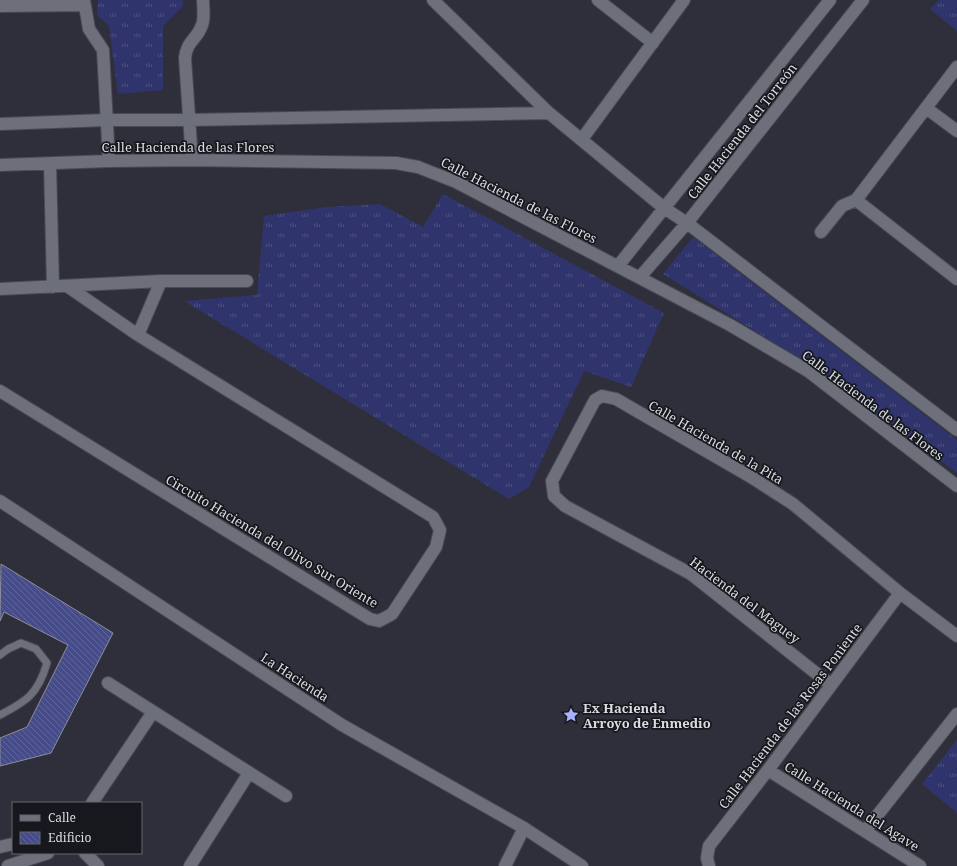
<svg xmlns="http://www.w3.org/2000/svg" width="957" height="866" font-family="'Noto Serif',serif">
<defs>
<pattern id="grass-tufts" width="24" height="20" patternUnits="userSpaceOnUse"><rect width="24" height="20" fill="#30346c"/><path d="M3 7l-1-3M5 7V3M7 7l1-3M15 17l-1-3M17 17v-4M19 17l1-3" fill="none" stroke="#4d5181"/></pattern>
<pattern id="building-back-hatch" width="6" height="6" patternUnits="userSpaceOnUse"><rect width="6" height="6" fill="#454b8b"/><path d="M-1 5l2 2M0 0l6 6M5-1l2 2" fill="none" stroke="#5f649b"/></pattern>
</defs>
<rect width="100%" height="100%" fill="#2e2f3a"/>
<!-- grass -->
<path fill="url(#grass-tufts)" d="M98,0H183V6L163,26V90L118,94L109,26L97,15Z
M937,0H957V31L930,9L938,1Z
M443,194L664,313L631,387L584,371L529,487L509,499L184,301L257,295L264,216L326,207L380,204L423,227Z
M693,237L957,440V473L816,369L663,274Z
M957,740V813L922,784Z"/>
<!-- building -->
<path fill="url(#building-back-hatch)" stroke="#8c8e9b" d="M1,564L113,633L51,753L0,766V738L27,727L68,645L4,612L0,621Z"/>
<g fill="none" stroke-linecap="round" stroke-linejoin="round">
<defs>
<path id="lane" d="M0,655L8,649L21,643L36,649L47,663C38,694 27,701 0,715"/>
<path id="street" d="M84,0L89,29L103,50L109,161
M433,0L549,113L664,208L687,223L957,430
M598,0L653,43
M0,6L84,5
M926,108L957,131
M0,124L106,120H188L549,113
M582,139L684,0
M192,160L185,58C187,40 197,40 202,25C205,18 203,8 203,0
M50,164L53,287
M0,165L109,161L192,160L396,163L418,167L456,182L730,325L808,371L957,486
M856,200L957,279
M821,232L842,206L856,200L957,67
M618,266L830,0
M640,277L687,223L863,0
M0,289L161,281H247
M138,335L161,281
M0,391L370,619L379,621L392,614L436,547L440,530L433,517L138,335L67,286
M108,683L286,796
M831,685L691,574L565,506L554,496L552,481L595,400L602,396L616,399L751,477L793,504L900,593L957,636
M768,770L920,866
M92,803L153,712
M865,831L957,714
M0,847L13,844
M85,853L98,866
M8,866L48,853
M190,866L249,773
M505,866L524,828
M709,866L707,858L709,846L768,770L900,593"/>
<path id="secondary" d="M0,501L342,725L524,828L582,866"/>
</defs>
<!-- lane casing -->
<use href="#lane" stroke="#494a53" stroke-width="9"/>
<!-- street casing -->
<use href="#street" stroke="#494a53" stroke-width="14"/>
<!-- secondary casing -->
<use href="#secondary" stroke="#494a53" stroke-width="14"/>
<!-- lane -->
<use href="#lane" stroke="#6d6f7b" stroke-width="7"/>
<!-- street -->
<use href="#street" stroke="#6d6f7b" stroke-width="12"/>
<!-- secondary -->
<use href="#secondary" stroke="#6d6f7b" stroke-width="12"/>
</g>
<!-- icons -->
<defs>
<symbol id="sight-bare" viewBox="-9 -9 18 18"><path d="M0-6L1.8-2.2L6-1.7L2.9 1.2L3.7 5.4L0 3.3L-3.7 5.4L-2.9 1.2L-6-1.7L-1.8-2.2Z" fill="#a6b1fc" stroke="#17181d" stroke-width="2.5" paint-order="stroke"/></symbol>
</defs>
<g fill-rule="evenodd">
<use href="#sight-bare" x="560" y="704" width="22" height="22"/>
</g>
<g text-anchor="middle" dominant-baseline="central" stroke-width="3.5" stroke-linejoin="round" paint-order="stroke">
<!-- street labels -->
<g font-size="13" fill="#dbdce3" stroke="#17181d">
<text transform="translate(742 131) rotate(-52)">Calle Hacienda del Torreón</text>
<text x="188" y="147">Calle Hacienda de las Flores</text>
<text transform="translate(519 200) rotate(27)">Calle Hacienda de las Flores</text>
<text transform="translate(873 405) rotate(37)">Calle Hacienda de las Flores</text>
<text transform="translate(716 442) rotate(30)">Calle Hacienda de la Pita</text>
<text transform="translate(272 541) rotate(31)">Circuito Hacienda del Olivo Sur Oriente</text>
<text transform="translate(745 600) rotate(37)">Hacienda del Maguey</text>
<text transform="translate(295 677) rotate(33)">La Hacienda</text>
<text transform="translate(790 716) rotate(-53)">Calle Hacienda de las Rosas Poniente</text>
<text transform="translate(852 806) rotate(32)">Calle Hacienda del Agave</text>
</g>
<!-- poi labels -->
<g font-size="13" font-weight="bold" fill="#dbdce3" stroke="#17181d" text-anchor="start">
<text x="583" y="708">Ex Hacienda<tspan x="583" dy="15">Arroyo de Enmedio</tspan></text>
</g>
</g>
<!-- legend -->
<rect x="12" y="802" width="130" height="52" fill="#17181d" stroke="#65666c"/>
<rect x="20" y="815" width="20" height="6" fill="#6d6f7b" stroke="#65666c"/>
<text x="48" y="822" font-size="12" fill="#dbdce3">Calle</text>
<rect x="20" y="832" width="20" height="12" fill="url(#building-back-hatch)" stroke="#65666c"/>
<text x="48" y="842" font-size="12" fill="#dbdce3">Edificio</text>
</svg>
